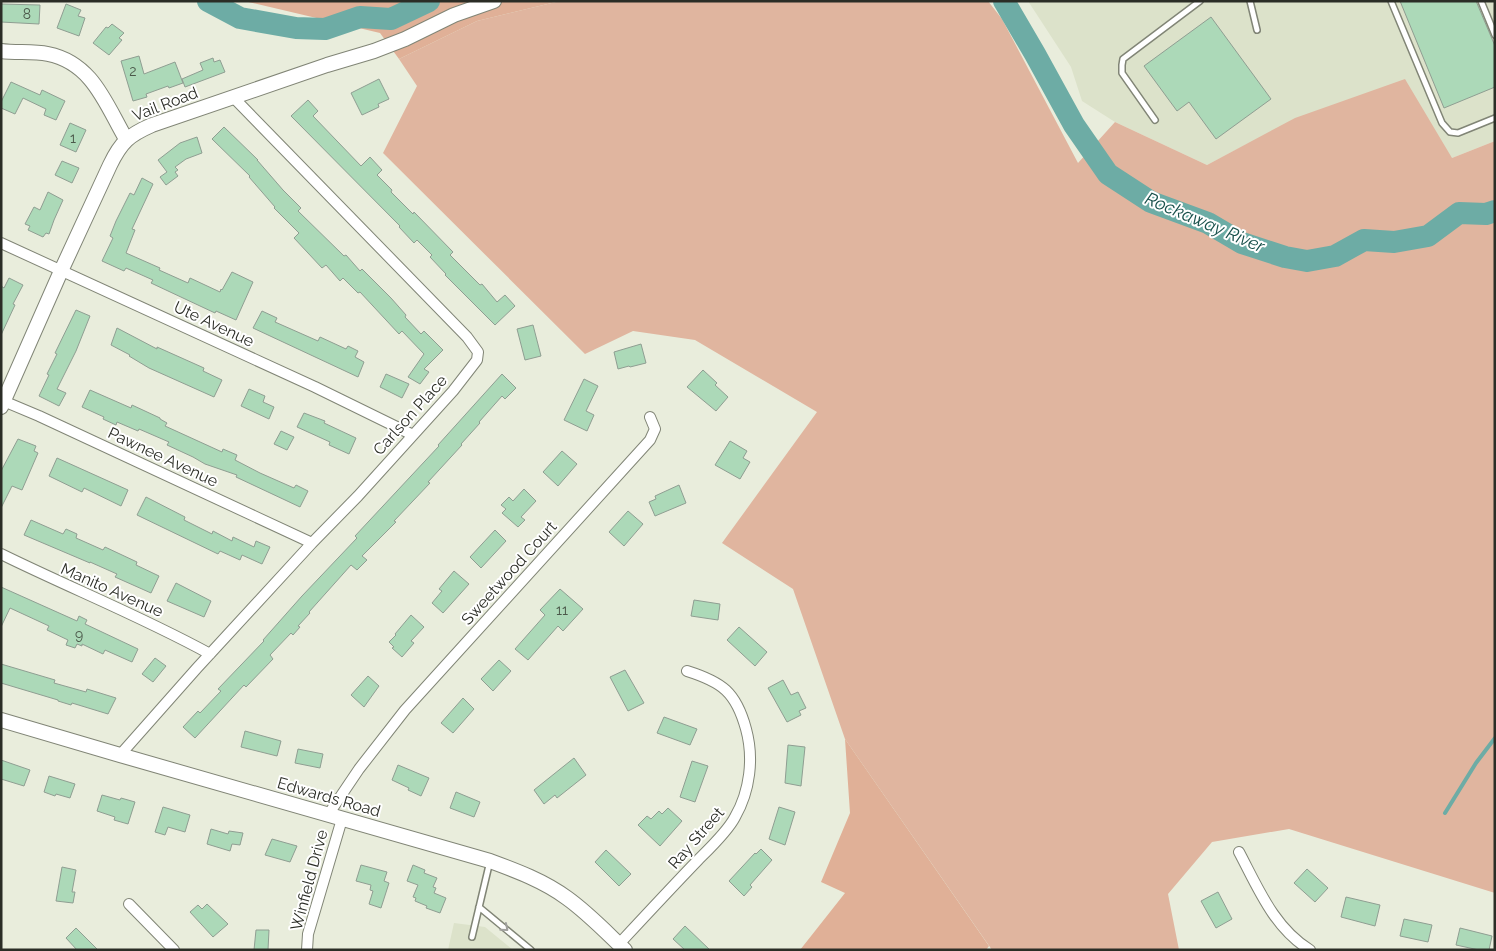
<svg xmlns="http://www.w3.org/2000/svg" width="1496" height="951" font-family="Raleway,sans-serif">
<rect width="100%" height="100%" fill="#e9eddc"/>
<!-- built -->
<path fill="#dce2ca" d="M1028,1H1492L1495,8V141L1452,158L1247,144L1207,165L1115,122L1082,101L1071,67Z
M454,923L485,927L513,950H448Z"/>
<!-- green -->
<path fill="#e0b59f" d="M560,1H988L1002,19L1078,163L1115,122L1207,165L1295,118L1405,79L1452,158L1495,141V893L1289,829L1212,842L1168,894L1179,950H992L845,739L793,589L722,543L817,412L695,340L633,331L585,354L383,153L417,86L399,59L477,21Z"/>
<!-- forest -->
<path fill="#e0b097" d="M244,1H560L477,21L399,59L380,33Z
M845,739L989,946L986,950H800L845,893L821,882L850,813Z"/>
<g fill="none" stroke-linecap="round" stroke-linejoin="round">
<!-- stream -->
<path stroke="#6daca5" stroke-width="4" d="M1445,813L1476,763L1495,738"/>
<!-- river -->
<path stroke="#6daca5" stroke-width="22" d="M208,1L240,18L296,28L325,29L360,17L391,19L429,1
M1004,1L1035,54L1074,125L1108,174L1151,202L1208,223L1242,243L1285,257L1307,261L1335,256L1364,240L1394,242L1428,236L1459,213L1486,214L1495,211"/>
</g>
<!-- building -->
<path fill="#acd9b8" stroke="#8f9e92" d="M1400,1H1476L1495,46V87L1444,108Z
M1,4L40,5L39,24L1,22Z
M66,4L81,10L78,16L85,18L79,36L57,28Z
M1211,17L1271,99L1216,139L1189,102L1177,111L1144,66Z
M112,24L124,33L119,38L122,40L109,55L93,43L106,27L108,28Z
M139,56L144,74L175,62L183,83L169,88L168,86L146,94L147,97L133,101L121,61Z
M213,58L214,62L220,60L225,72L185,87L182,79L203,70L200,63Z
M379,79L389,99L378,104L379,107L362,115L351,93Z
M11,82L40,95L42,90L65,101L56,120L44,115L46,109L23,98L15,114L1,108V102Z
M308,100L318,111L313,116L361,166L370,157L382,170L377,175L392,190L391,192L413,214L414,212L453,252L450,255L480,285L482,284L497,302L505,295L515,306L495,325L445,275L446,274L430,257L432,255L417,240L414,243L399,227L400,226L291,116Z
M70,123L86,130L76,152L60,145Z
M224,127L258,160H257L283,190L301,208L298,211L344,256L346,255L360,271L362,269L391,298L406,315L405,317L421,334L424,331L443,350L424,369L429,372L420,384L408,377L424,354L402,331L399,334L360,292L358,293L343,278L340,281L326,265L322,268L294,238L299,233L274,208L275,207L249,177L250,176L212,139Z
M197,137L202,153L186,159L175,167L178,170L175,172L178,176L166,185L160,177L167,172L158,160L180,143Z
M62,161L79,168L72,183L55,175Z
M142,178L153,184L132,229L135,230L126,253L160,268L159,270L188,283L190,278L220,292L221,289L222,290L232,272L253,282L236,320L216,311L215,313L151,283L153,280L126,268L124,271L102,261L113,238L110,236L116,221L130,193L134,195Z
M48,192L63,200L54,220L49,234L46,233L43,237L28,230L30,226L25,224L34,207L40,210Z
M9,278L23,285L13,304L15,305L1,335V286L4,288Z
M76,310L90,316L76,351L57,389L66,393L59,406L39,396L49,375L47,374L57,354L55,353Z
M262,311L277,318L275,322L318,341L320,337L346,349L348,346L358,351L355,357L364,362L358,377L253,328Z
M533,325L541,356L525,360L517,329Z
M117,328L157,349V347L204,368L203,371L222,380L214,397L149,368L129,356L130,355L111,345Z
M641,344L646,363L630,367L629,366L618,369L614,352Z
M703,370L717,383L715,385L728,397L716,411L687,387Z
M386,374L409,384L402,398L380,387Z
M502,374L516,388L505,399L502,396L479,422L480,423L461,444L462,445L428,482L430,483L394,521L396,522L362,556L367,560L357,570L351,565L309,612L310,613L298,626L300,627L293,635L291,633L270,655L273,659L246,687L244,685L195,738L183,727L198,711L200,713L221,691L218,689L264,641L263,640L302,596L357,538L355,536L439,446L438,445Z
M584,379L598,386L586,411L594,415L587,431L564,420Z
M249,389L265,396L263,402L274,407L269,419L241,406Z
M90,390L131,408L132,405L160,418V419L167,423L165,426L222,452L223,449L237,455L235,460L260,473L294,488L296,485L308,491L300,507L236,477L237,475L205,464L193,457L167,445L169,442L139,429L138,431L117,422L116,425L103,419L104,417L82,407Z
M304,413L325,421L324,423L356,438L349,454L329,445L330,442L297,427Z
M281,431L294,437L287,450L274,444Z
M18,439L36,446L34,451L38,453L22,490L12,486L1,508V471Z
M730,441L747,451L743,458L750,462L740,479L715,465Z
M562,451L577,464L558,486L543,472Z
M57,458L128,490L121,506L84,488L82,492L49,476Z
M679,485L686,503L655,516L649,502L656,499L655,496Z
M524,489L536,501L521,517L525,520L518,527L502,513L506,509L501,505L509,497L513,501Z
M146,497L185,517L184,520L212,534L213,531L232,541L233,537L254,547L256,541L270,547L262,564L242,555L240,560L220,551L218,554L137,515Z
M628,511L643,524L624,546L609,532Z
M31,520L63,534L66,529L77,534L76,538L103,550L105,547L137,562L136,565L159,576L151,593L115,577L117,574L90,562V563L24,535Z
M495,530L506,541L481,568L470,557Z
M454,571L469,584L443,613L432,603L442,591L439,589Z
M176,583L211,601L204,617L167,601Z
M1,587L77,621L79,616L87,620L85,624L138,649L132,662L105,650L103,654L82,644V646L77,644L75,648L66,645L68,640L47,630L49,626L10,608L1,627Z
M560,589L583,609L563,631L558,626L528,660L515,649L545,615L540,610Z
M694,600L720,604L718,620L691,616Z
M411,615L424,627L411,641L414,643L402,657L392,648L394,647L389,642L396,635L395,634Z
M739,627L767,652L755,666L727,640Z
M155,658L166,666L153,682L142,674Z
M499,660L511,671L493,691L481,679Z
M1,664L55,680L54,683L86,692L87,689L116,698L108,714L72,703L71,705L58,701V700L1,683Z
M625,670L644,703L628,711L610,677Z
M368,676L379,686L364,707L351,695Z
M783,680L791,695L798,692L806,708L799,711L801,715L787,722L768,688Z
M463,698L474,709L453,733L441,723Z
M664,717L697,729L690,745L657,733Z
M245,731L281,741L277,756L241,747Z
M788,745L805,747L801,786L785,783Z
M298,749L323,754L320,768L295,763Z
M574,758L586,775L557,798L555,795L544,804L534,790Z
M1,760L30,770L24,786L1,779Z
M692,761L708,766L695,802L680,797Z
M398,765L429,778L421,796L408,790L409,788L392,780Z
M49,776L75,784L70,798L56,794L55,796L44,792Z
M456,792L480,802L474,817L450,808Z
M102,795L120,800L121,798L135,802L128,824L114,820L115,817L97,811Z
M163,807L190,815L185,832L168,827L165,835L155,832Z
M779,807L795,812L785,845L769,839Z
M668,808L682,821L660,846L638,825L647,816L651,819L659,811L662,814Z
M211,829L228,834L229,831L243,833L240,845L232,844L230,851L207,844Z
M272,839L297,846L290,862L265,855Z
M761,849L772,860L750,885L752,887L744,896L729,881L755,853L756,854Z
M606,850L631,874L619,886L595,862Z
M361,865L387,872L384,881L389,883L381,908L369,904L373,891L370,890L371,885L356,881Z
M413,865L425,870L424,873L437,878L433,887L436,888L434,893L446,898L440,913L426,908L427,906L415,901L416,898L413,897L418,885L407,881Z
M62,867L76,870L72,892H75L73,903L56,901Z
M1307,869L1328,888L1315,902L1294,883Z
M1218,892L1232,919L1216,928L1201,901Z
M1346,897L1380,905L1375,926L1341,917Z
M207,904L228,924L213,937L190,912L198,905L202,909Z
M1404,919L1432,925L1428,942L1400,936Z
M685,926L710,950H685L673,939Z
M76,928L98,950H77L66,938Z
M1460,928L1492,936L1489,950H1479L1456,945Z
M256,930H269L268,950H254Z"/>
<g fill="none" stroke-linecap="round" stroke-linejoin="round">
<defs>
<path id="lane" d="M1250,1L1257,30
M1391,1L1442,123L1450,132L1458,133L1495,118
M1481,1L1495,35
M1155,120L1122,73V65L1123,59L1200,1
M479,907L531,950
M472,937L490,861"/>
<path id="street" d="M1,243L315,387L413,435
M1,400L39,416L312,543
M1,554C70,588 143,617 210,654
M120,755L197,668L312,543L358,496L453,391L477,360L478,352L467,337L233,97
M328,815L359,769L405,710L650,440L655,429L650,417
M1239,852C1258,888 1274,928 1310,950
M129,904L174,950
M619,944C645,916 671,888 698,860C709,849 728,831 735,817C750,791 754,758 746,729C736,692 722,682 687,671
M307,950L308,934L342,819"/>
<path id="secondary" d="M1,51C16,53 33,51 48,54C93,63 106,105 126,139
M1,407L61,271L110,165C121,142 129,135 152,125L327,65L374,51L405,39L454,15L494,1
M1,720L120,755L490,861C517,871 544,881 567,898C588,913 606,932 625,950"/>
</defs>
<!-- lane casing -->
<use href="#lane" stroke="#818576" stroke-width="8"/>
<!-- street casing -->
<use href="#street" stroke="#818576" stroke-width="12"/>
<!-- secondary casing -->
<use href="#secondary" stroke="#818576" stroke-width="16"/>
<!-- lane -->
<use href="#lane" stroke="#fff" stroke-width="5"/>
<!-- street -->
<use href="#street" stroke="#fff" stroke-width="10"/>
<!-- secondary -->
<use href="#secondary" stroke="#fff" stroke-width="14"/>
</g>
<!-- one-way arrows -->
<defs><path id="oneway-chevron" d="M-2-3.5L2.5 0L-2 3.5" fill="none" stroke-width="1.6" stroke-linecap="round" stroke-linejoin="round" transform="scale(1.25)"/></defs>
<use stroke="#a0a09d" href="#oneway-chevron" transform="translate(505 928) rotate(40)"/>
<g text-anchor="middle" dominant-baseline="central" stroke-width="4" stroke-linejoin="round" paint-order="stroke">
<!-- number labels -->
<g font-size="14" fill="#4b584a">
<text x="27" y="14">8</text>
<text x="133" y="71">2</text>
<text x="73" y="138">1</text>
<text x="562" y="610">11</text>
<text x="79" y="635">9</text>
</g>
<!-- street labels -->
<g font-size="16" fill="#2b2d26" stroke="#fff">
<text transform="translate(165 104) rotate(-21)">Vail Road</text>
<text transform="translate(214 324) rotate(25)">Ute Avenue</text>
<text transform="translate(410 415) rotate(-48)">Carlson Place</text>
<text transform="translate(163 457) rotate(25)">Pawnee Avenue</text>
<text transform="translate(509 573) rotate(-48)">Sweetwood Court</text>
<text transform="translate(112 590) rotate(24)">Manito Avenue</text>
<text transform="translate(329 797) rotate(16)">Edwards Road</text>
<text transform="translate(696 838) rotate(-49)">Ray Street</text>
<text transform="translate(309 880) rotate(-75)">Winfield Drive</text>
</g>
<!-- water labels -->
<g font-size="18" font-style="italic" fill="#18504b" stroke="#fff">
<text transform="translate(1205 222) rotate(23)">Rockaway River</text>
</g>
</g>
<!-- border -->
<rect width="1496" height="951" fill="none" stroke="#2b2d26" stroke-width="5"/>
</svg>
